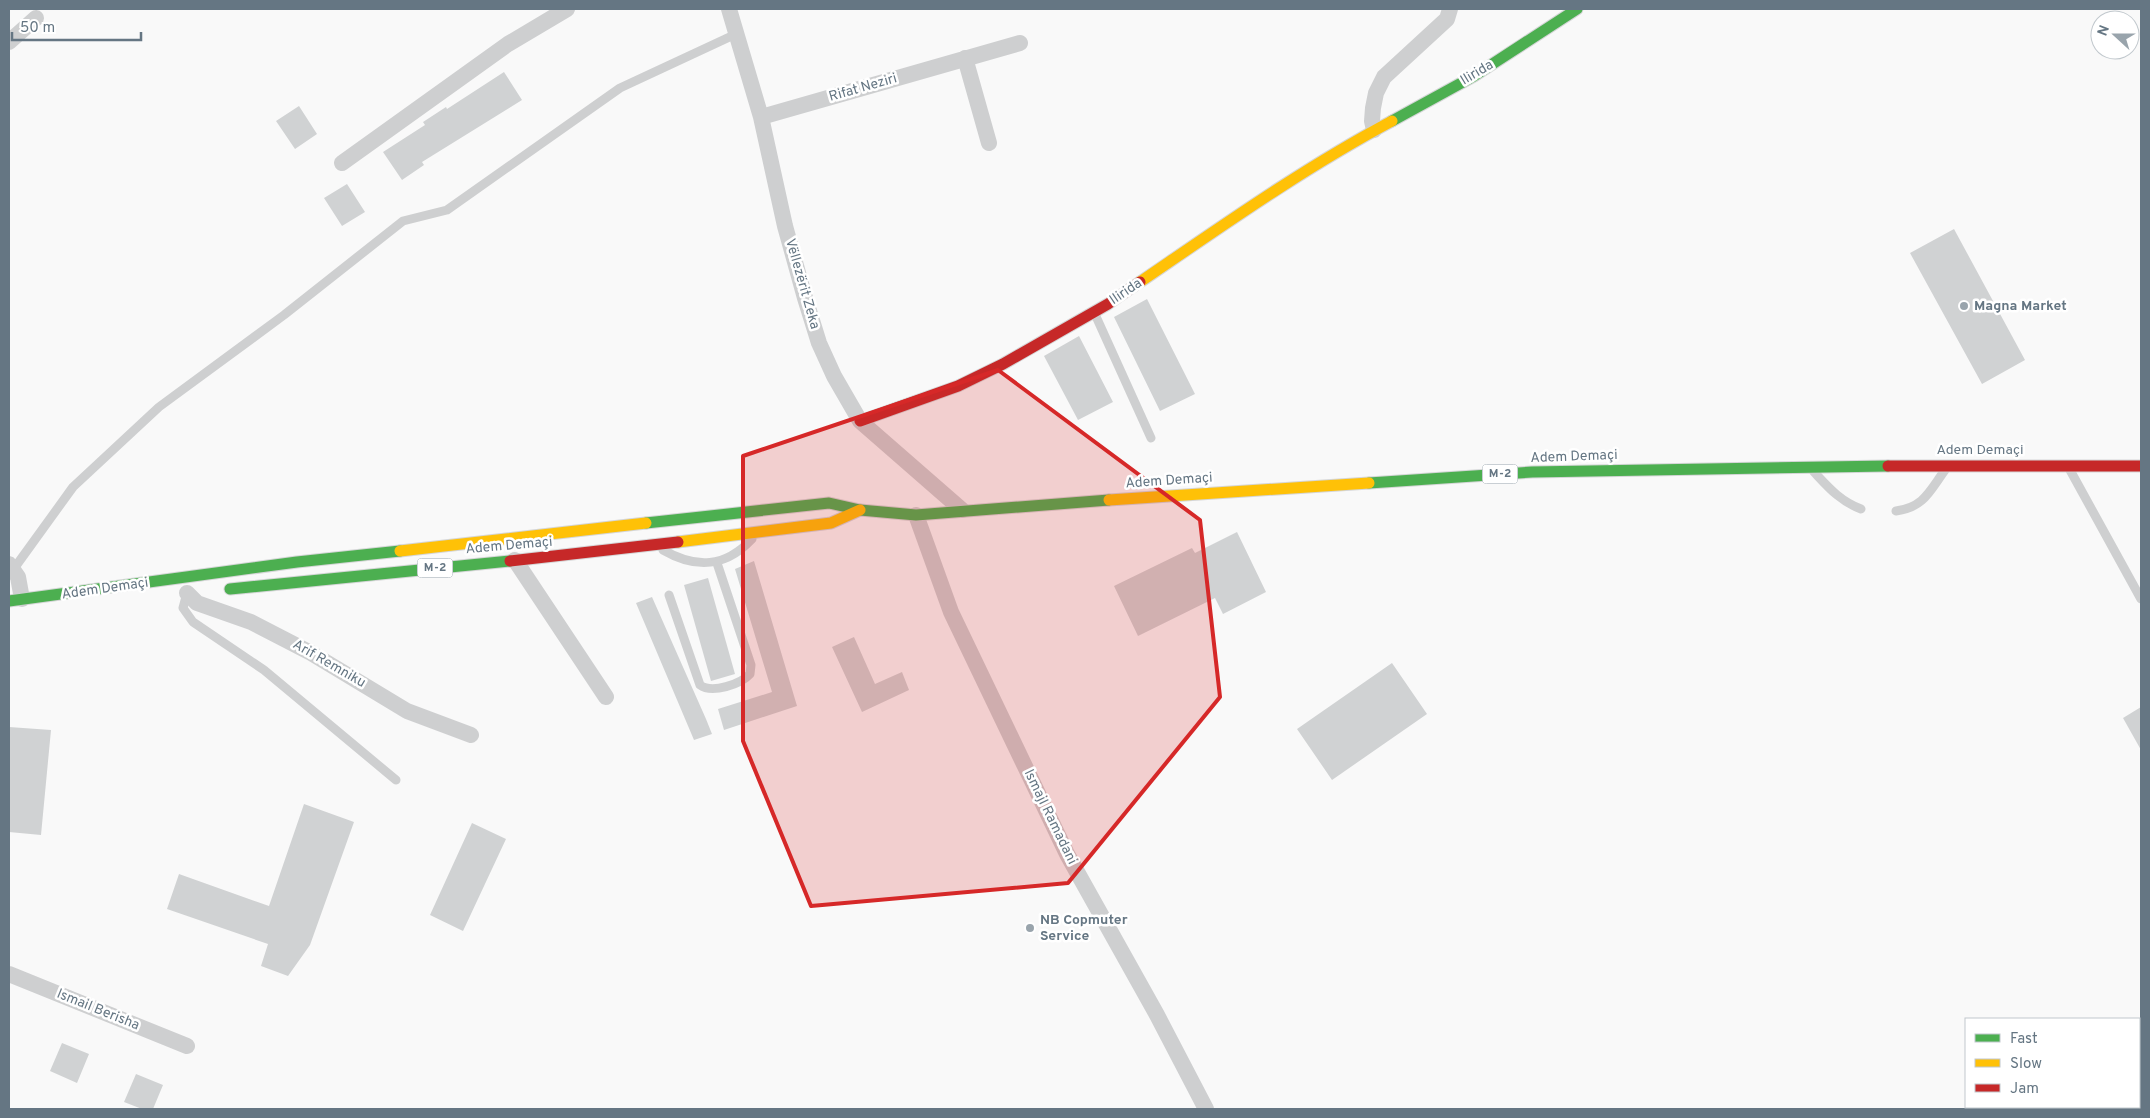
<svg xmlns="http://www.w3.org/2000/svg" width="2150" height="1118" font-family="Overpass,sans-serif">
<rect width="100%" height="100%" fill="#f9f9f9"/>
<!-- building -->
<path fill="#d0d2d3" d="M504,72L522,100L422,162L424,165L402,180L383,152L425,125L423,122L446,107L447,109Z
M299,106L317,134L295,149L276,121Z
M347,184L365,212L342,226L324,198Z
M1954,229L2025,360L1982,384L1910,253Z
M1147,299L1195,394L1160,411L1114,317Z
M1079,336L1113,402L1078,420L1044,356Z
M1237,532L1266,592L1223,614L1215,598L1138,636L1114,586L1192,548L1195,553Z
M754,561L797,706L724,730L718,709L772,692L735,569Z
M708,578L735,674L711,681L684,585Z
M652,597L706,719L712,734L694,740L636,603Z
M854,637L875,684L902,672L909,690L862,712L832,647Z
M1392,663L1427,714L1332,780L1297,729Z
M2141,707V750L2123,718Z
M9,727L51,730L41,835L9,832Z
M304,804L354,822L310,945L288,976L261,966L268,944L167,909L179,874L269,906Z
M472,823L506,839L463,931L430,915Z
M62,1043L89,1054L77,1083L50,1071Z
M136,1074L163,1085L153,1109H142L124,1102Z"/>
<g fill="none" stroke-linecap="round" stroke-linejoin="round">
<defs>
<path id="fast" d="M1392,121L1474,76L1577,9
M1369,483L1532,472L1888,466
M646,523L829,503L860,510L916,515L1109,500
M230,589L510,561
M9,601L297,562L400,551"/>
<path id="slow" d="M1140,282C1222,226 1304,168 1392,121
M1109,500L1369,483
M678,542L831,523L860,510
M400,551L646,523"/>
<path id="jam" d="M860,421L958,386L1003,364L1108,304L1140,282
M1888,466H2141
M510,561L678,542"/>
</defs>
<!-- fast casing -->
<use href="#fast" stroke="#d5d6d7" stroke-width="13"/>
<!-- slow casing -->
<use href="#slow" stroke="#d5d6d7" stroke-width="13"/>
<!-- jam casing -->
<use href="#jam" stroke="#d5d6d7" stroke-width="13"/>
<!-- lane -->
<path stroke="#cecfd0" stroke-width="9" d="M1094,312L1151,438
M2070,470L2141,599
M1814,472C1829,488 1840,501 1861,509
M1896,511C1924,507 1929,492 1945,470
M663,550C696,569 725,568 752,539
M13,570L73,487L159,407L284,315L403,221L447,210L620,88L736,34
M187,593L183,608L193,622L264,670L396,780
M669,595L700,685C712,694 741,684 750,674L751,665L717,563
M2139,1062L2141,1060
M2069,1109L2073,1107"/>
<!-- street -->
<path stroke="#cecfd0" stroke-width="16" d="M729,9L761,117L785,226L805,298L819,343L834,376L860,421L962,510
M9,42L36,18
M965,58L989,143
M761,117L1020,43
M1374,130L1372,121L1373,108L1376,93L1384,77L1447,19L1450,9
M342,163L508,44L567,9
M916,515L951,612L1067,854L1157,1015L1206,1109
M515,560L606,697
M9,564L18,577L22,599
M187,593L197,603L251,622L311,653L407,711L471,735
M9,974L187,1046"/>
<!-- fast -->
<use href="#fast" stroke="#4caf50" stroke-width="11"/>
<!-- slow -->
<use href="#slow" stroke="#ffc107" stroke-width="11"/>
<!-- jam -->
<use href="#jam" stroke="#c62828" stroke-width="11"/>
</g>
<!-- marked area -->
<path fill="#d62828" fill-opacity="0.2" stroke="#d62828" stroke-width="4" stroke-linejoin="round" d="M998,370L1200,520L1220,697L1068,883L811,906L743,741V456Z"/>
<!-- markers -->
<g fill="#99a4ac" stroke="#fff" stroke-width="2">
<circle cx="1964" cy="306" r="5"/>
<circle cx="1030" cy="928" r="5"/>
</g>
<g text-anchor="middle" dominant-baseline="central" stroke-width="5" stroke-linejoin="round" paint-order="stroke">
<!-- shield labels -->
<g fill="#fff" stroke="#939fa8" stroke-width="1">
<rect x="1482.5" y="464.5" width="35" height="19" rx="4"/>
<rect x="417.5" y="558.5" width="35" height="19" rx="4"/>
</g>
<g font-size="12" font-weight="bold" fill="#657683">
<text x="1500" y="474">M-2</text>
<text x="435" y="568">M-2</text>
</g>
<!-- street labels -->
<g font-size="14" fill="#657683" stroke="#fff">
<text transform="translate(1477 73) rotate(-31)">Ilirida</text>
<text transform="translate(863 88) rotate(-16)">Rifat Neziri</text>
<text transform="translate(802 284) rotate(74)">Vëllezërit Zeka</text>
<text transform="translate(1126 292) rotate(-34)">Ilirida</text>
<text x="1980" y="450">Adem Demaçi</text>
<text transform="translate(1574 457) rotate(-2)">Adem Demaçi</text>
<text transform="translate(1169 481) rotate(-4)">Adem Demaçi</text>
<text transform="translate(509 546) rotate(-5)">Adem Demaçi</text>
<text transform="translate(105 589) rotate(-8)">Adem Demaçi</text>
<text transform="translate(329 664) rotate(30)">Arif Remniku</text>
<text transform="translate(1050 817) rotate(64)">Ismajl Ramadani</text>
<text transform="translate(98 1010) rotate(22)">Ismail Berisha</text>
</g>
<!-- poi labels -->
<g font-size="14" font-weight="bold" fill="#657683" stroke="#fff" text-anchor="start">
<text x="1974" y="306">Magna Market</text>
<text x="1040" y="920">NB Copmuter<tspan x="1040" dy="16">Service</tspan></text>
</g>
</g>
<!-- border -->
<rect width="2150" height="1118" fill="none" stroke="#657683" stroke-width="20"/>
<!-- legend -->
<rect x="1965" y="1018" width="175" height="90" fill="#ffffff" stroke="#c1c8cd"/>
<rect x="1975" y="1034" width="25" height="8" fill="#4caf50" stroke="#c1c8cd"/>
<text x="2010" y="1043" font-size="15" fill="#657683">Fast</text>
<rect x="1975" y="1059" width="25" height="8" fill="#ffc107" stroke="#c1c8cd"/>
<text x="2010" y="1068" font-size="15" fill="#657683">Slow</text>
<rect x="1975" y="1084" width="25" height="8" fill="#c62828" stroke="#c1c8cd"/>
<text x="2010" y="1093" font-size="15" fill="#657683">Jam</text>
<!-- north arrow -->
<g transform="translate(2115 35) rotate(291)"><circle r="24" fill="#ffffff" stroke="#c1c8cd"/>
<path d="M0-4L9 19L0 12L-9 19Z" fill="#99a4ac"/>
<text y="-8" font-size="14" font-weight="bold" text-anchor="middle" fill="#657683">N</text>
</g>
<!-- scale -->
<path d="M12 32v8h129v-8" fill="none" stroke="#657683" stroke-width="2.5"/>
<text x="20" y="32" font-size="15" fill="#657683" stroke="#ffffff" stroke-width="4" paint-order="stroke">50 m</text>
</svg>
